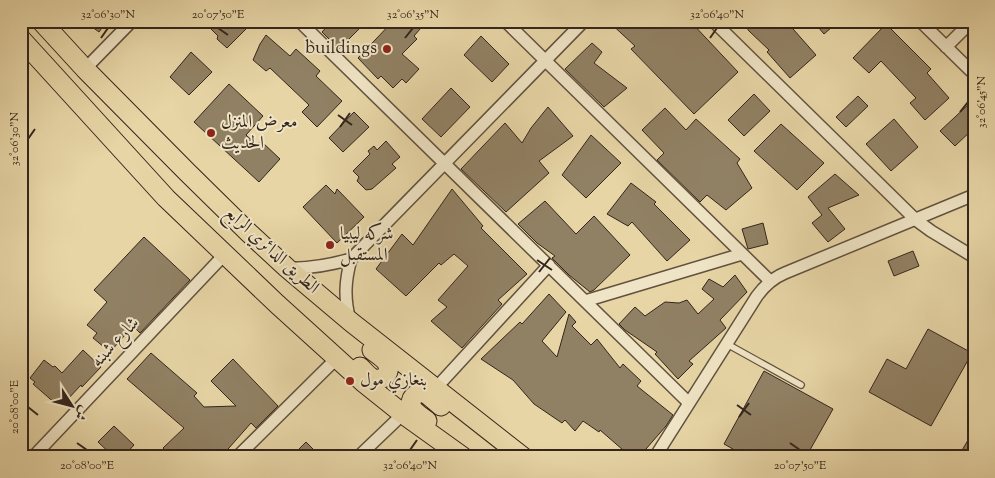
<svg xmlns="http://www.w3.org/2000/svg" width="995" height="478" font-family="'Sorts Mill Goudy',Amiri,serif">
<rect width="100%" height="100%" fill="#e7d5a6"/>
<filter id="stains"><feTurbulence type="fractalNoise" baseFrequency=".004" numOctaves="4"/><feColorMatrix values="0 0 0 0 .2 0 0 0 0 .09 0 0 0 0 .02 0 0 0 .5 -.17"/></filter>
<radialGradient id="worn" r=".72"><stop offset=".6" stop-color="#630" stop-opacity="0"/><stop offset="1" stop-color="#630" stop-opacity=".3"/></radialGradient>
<!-- building -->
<path fill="#918164" stroke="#34251c" d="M84,21H107L99,32Z
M203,21H254L227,48L217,39L218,36Z
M332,21H367L339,49L322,32Z
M393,21H427L414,36L417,39L402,54L419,69L406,83L402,79L393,88L381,76L378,79L358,58Z
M608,21H690L738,72L694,114L631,49L635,46Z
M742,21H786L816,55L790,78L767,52L769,50L749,31Z
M813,21H839L824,34Z
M886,24L931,69L927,73L949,98L925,120L910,103L916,98L881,61L869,73L853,58Z
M266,35L290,56L296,49L320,71L316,76L342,101L317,127L302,112L309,105L270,68L266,71L253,60L260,44Z
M481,36L509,64L492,82L464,55Z
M592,43L602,52L594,63L627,88L604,107L565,69Z
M191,52L212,72L189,95L170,77Z
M229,84L263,116L246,135L256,144L262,142L280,159L259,182L194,122Z
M451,88L470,107L441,137L422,119Z
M754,94L770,111L744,136L728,120Z
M858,96L868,106L846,127L836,117Z
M970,103L974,108V128L955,146L940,131Z
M548,107L573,136L539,161L549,173L506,212L461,169L505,123L522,143L531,128Z
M665,108L686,130L696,119L740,159L737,163L752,188L726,210L707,195L700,202L657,160L664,153L642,130Z
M354,112L369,127L343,152L329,138Z
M894,119L918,147L891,171L866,144Z
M781,124L824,163L797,190L754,151Z
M591,135L621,163L586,198L562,175Z
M386,141L400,157L392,164L396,168L372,189L366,190L357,181L359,177L353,171L370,154L368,151L374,146L377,150Z
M835,174L859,195L828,208L845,229L828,242L812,223L822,215L808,197Z
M631,183L656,202L654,204L690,240L667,261L632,222L628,226L607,214Z
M326,185L335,194L337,189L364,217L337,243L303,207Z
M452,189L483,226L481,228L527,274L498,300L502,304L462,348L431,321L447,307L438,300L468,266L454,254L441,265L439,263L406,296L376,269L402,234L413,245Z
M545,201L576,234L594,216L630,255L594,290L590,292L569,275L552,258L555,256L537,243L518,224Z
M763,223L768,244L748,249L742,229Z
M144,237L190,280L140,333L133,326L110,352L93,338L97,333L87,325L107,302L94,290Z
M913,251L919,266L894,276L888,261Z
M735,275L747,292L720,320L726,328L689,361L693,364L678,379L655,354L657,352L625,330L619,324L635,307L645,316L665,302L679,303L687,300L698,314L714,299L702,289L709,279L723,287Z
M549,294L566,312L542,341L557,357L569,314L576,322L572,326L591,345L597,339L620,368L623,364L641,381L637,386L673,415L666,426L639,457H631L600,430L599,432L583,421L575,431L565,420L562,423L534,404L513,380L481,359L520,322L522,324Z
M928,329L972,353L931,426L869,392L887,359L906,369Z
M83,350L101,367L82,387L81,385L67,400L63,398L57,405L33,384L35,382L30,378L44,360L53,367L55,366L62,373Z
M151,353L197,393L194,396L204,407L236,406L211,381L233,359L278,406L256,428L251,423L221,457H218L214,452L209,457H171L163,448L184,428L127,379Z
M764,371L833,409L806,457H747L724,444Z
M114,426L134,445L123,457H114L98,442Z
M974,430V457H958Z
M306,442L321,457H291Z"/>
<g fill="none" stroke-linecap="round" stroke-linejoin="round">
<defs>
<path id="lane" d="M727,344L801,385"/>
<path id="street" d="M299,21L689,403
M505,21L770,281
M713,21L916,220L931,231L974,257
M920,21L974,74
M946,47L972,21
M85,69L132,21
M287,268C310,269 330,265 351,259L584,21
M585,301L742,254
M350,321C344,298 345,281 351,259
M436,388L549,265
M33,457L225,254
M237,457L337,358
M358,457L403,414
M655,457L757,296C765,285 773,278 785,273L974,195"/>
<path id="primary" d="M41,21L85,69L187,172L248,232L287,268L351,322L523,457
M21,39L166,198L277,304L363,382L403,414L463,457
M360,367C364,371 368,376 372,378C382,383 392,373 387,363C384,358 377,354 372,350
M427,421C422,417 415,413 412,408C408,400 416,390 425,393C430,396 436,402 441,406"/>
</defs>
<!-- lane casing -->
<use href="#lane" stroke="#61513e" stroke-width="8"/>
<!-- street casing -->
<use href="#street" stroke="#61513e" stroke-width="14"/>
<!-- primary casing -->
<use href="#primary" stroke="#34251c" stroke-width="21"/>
<!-- lane -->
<use href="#lane" stroke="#efe4c5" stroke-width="5.5"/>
<!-- street -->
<use href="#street" stroke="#efe4c5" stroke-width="11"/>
<!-- primary -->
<use href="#primary" stroke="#e7d5a6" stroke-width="19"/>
</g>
<!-- ticks -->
<path fill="none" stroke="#34251c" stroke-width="2" d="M218,28L228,35M101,38L108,28M405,38L413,28M710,38L717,28M960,112L968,102M338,115L352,125M340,127L350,113M28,139L35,129M537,260L552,270M539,272L550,258M737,405L751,415M28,407L38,415M739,417L749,403M77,443L87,450M790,443L800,450M410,450L417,440"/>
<!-- markers -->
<g fill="#8f2418" stroke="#efe4c5" stroke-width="2">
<circle cx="387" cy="49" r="5"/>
<circle cx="211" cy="133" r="5"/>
<circle cx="330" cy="245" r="5"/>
<circle cx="350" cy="381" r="5"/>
</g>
<g text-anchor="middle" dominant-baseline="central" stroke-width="4" stroke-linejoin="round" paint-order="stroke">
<!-- poi labels -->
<g font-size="18" fill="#34251c" stroke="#efe4c5" text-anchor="start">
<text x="377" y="49" text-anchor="end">buildings</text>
<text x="221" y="123">معرض المنزل<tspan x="221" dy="21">الحديث</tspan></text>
<text x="340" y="235">شركه ليبيا<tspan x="340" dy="21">المستقبل</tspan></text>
<text x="360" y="381">بنغازي مول</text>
</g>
<!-- street labels -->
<g font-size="18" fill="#34251c" stroke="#efe4c5">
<text transform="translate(271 251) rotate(42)">الطريق الدائري الرابع</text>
<text transform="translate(116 343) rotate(-47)">شارع شبنه</text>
</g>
</g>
<!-- margin -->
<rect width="995" height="478" fill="none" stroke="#e7d5a6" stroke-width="55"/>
<!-- north arrow -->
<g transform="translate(72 406) rotate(126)" stroke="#efe4c5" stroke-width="4" paint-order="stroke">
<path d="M0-4L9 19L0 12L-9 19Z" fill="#34251c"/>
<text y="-8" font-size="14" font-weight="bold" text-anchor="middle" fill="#34251c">ش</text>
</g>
<rect x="28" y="28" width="940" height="422" fill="none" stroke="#34251c" stroke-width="2"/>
<g font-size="12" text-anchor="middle" fill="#34251c">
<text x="108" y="18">32°06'30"N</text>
<text x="218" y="18">20°07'50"E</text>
<text x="413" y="18">32°06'35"N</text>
<text x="717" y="18">32°06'40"N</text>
<text transform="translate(981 102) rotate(-90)" y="4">32°06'45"N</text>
<text transform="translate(14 139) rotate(-90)" y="4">32°06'30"N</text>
<text transform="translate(14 407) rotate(-90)" y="4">20°08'00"E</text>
<text x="87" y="469">20°08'00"E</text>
<text x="410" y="469">32°06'40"N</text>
<text x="800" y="469">20°07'50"E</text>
</g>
<rect width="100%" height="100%" filter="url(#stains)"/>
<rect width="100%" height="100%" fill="url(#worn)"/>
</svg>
